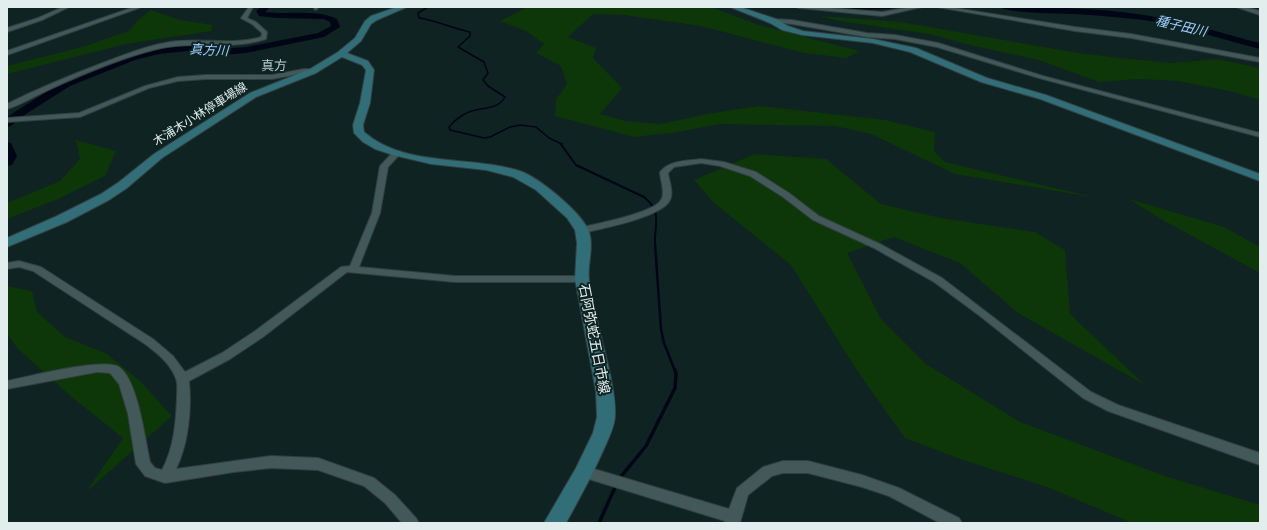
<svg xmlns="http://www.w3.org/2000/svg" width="1267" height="530" font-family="'Fira Sans','Noto Sans JP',sans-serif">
<rect width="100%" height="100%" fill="#0f2323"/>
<!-- green -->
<path fill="#0d3708" d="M528,7H711L759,25L859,51L847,58L804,53L701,26L624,15L593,14L568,37L596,48L593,58L622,88L600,114L626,121L659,124L680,120L707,114L759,106L885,120L935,132L934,151L945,162L1093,197L955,174L871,134L835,126L720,124L678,132L634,137L555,116L556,99L567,84L561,66L536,53L544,44L526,31L500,21Z
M151,10L180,20L213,25L211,31L126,44L7,74V66L82,47L129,31L137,21Z
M820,16L901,22L1078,53L1120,58L1172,63L1217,59L1260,68V100L1234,92L1178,81L1140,79L1099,82L1039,60L974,46L929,34L840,21Z
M76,140L116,151L105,176L58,199L7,219V203L60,181L80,159Z
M755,154L826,159L881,204L941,218L1035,232L1065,250L1070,314L1145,385L1018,313L960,263L894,237L847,253L881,319L926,364L1020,422L1165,476L1260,505V523H1132L1047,487L960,459L905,438L856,369L791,265L713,202L694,180Z
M1129,199L1224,227L1260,247V273L1159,218Z
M7,286L32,291L37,312L65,337L107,354L140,381L172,416L86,492L123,438L73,398L18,349L7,334Z"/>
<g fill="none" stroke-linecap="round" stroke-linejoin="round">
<!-- stream-far3 -->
<path stroke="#000615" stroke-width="1.5" d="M428,7L418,13L419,18C438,21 452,28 470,32V36L458,47L484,62L488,73L483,80L488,86L505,97C498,110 482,107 469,112C461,115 454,121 449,127L450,130L484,138L490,137L510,127L520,125L536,127L549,138L562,144"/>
<!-- stream-far2 -->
<path stroke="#000615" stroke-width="2" d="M560,143L576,165L644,197C663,212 654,224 655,245"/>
<!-- stream-far1 -->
<path stroke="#000615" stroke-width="2.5" d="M655,244L661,329L664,343L675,371"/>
<!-- stream -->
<path stroke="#000615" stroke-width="3.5" d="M619,479L646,446L675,388L676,374L675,370
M599,523L616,485"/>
<!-- river -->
<path fill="#000615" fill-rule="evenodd" d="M261,7H270L265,12C287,15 317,9 337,19L340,27L324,37L246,53L221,55L201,51H188L159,54L135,60L70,86L18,119L11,126L7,127V118L10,115L62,82L129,56L159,48L188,45H201L221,49L246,47L318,33L331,26L330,22L324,19L277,18L259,16L256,11Z
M840,7H894L890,9L843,10H840Z
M1000,7C1054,7 1109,8 1162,18C1195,24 1227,35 1260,43V49C1227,41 1196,30 1163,23C1134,18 1104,16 1075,14C1062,14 1007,13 1000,7Z
M7,142L11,143L17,156L12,165L7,166Z"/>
<defs>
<path id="street" d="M63,7H69L42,20L7,32V28L38,18Z
M134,7L139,8L7,55V51Z
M249,7H253L247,18L256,22L267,32L266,39C231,51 193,40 157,49C120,58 83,74 48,90C35,96 21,105 7,109V104C37,89 68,76 100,64C123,55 146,46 170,42C200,37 232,46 261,37L262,33L252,24L241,18Z
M315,7H319L316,10L314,9Z
M797,7H817L882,12L912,7H922L882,16L799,8Z
M937,7H948L1075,27L1131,34L1260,58V62L1131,38L1075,31Z
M1236,7H1244L1260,11V15Z
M773,19L792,20L867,33L895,35L938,43L1043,76L1260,133V137L1039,78L937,47L895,39L867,37L792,24L771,22L770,21Z
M304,69H313L316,71L313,73H304L272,79H206L178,81L149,88L80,117L7,122V118L79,113L145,86L178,77L206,75H272Z
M394,151H400L401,153L388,167L380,213L359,267L455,276H582L587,279L582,282H455L347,272L263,337L230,359L189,381C192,410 188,444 176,469L271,456L318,458L374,478L395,495L416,518L419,523H402L385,503L364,486L318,470L271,468L234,472L165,483L145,476L136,464L128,414L119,384L110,373L97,372L7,389V381C27,377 104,357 119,367C138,380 145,439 150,462L155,468L162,470C174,448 176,422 177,397C177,391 178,384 176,379C171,364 157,353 145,344L33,271L19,267L7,269V263L19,261L41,267L153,339L173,356L185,372L222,353L255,331L341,267L350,266L372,213L380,166Z
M701,159L724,162L756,172L789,193L819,216L880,244L942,278L1091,392L1118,405L1260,453V465L1108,411L1083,398L980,316L934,282L874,248L813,220L783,197L750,176L720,166L701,163L674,167L668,173C669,181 674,192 670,200C662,217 601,229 582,233L577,230L579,228C595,224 654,213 661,200C666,193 660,180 660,172C670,160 686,161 701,159Z
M783,461H808L862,475L899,488L959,518L962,523H940L889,496L862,487L808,473H783L772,476L748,495L740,523H724L725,521L579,476L577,472L579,468L584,466L729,509L737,488L763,467Z"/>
<path id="secondary" d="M397,7H407L377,20L371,24L361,41L347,53L368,61L374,70L370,103L363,125L364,132C405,168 471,155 520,171C540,178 579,211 588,229C595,245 587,264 589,280C594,310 602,340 609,369C612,384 616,400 615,417C614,428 608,440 603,451C592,476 579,499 566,523H544L576,468L593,433L597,417L596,392L575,279L577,243L575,230L567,218L536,190L513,177L486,170L431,164L393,155L375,149L363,142L354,133L353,125L360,103L366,70L362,65L342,57L316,73L256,97L162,158L127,188L109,200L67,222L7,247V238L57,216L101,194L119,182L154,154L250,93L310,69L338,52L355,38L365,21L371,16Z
M730,7H740L776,19L788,26L803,31L873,39L916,48L987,78L1046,95L1260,174V181L1040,99L981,82L910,52L873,43L802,35L782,30L770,23Z"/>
</defs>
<!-- street casing -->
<use href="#street" stroke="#323e3e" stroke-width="2"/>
<!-- secondary casing -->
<use href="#secondary" stroke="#323e3e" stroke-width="2"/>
<!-- street -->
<use href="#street" fill="#435858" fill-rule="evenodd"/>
<!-- secondary -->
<use href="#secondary" fill="#326e78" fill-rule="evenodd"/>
</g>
<g text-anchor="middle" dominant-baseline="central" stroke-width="4" stroke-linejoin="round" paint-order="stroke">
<!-- far-street labels -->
<g font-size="12" fill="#e1eeed" stroke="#0f2323">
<text transform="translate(200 114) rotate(-32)">木浦木小林停車場線</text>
</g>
<!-- far-water labels -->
<g font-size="13" font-style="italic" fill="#9ecffe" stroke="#0f2323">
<text transform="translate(1181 26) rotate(13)">種子田川</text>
<text transform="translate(209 50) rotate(3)">真方川</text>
</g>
<!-- far-quarter labels -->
<g font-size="13" fill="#b5cdcd" stroke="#0f2323">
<text x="274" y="65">真方</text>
</g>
<!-- street labels -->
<g font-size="14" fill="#e1eeed" stroke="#0f2323">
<text transform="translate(594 339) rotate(79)">石阿弥蛇五日市線</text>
</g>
</g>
<!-- border -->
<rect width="1267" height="530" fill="none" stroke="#e1eeed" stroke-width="16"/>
</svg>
